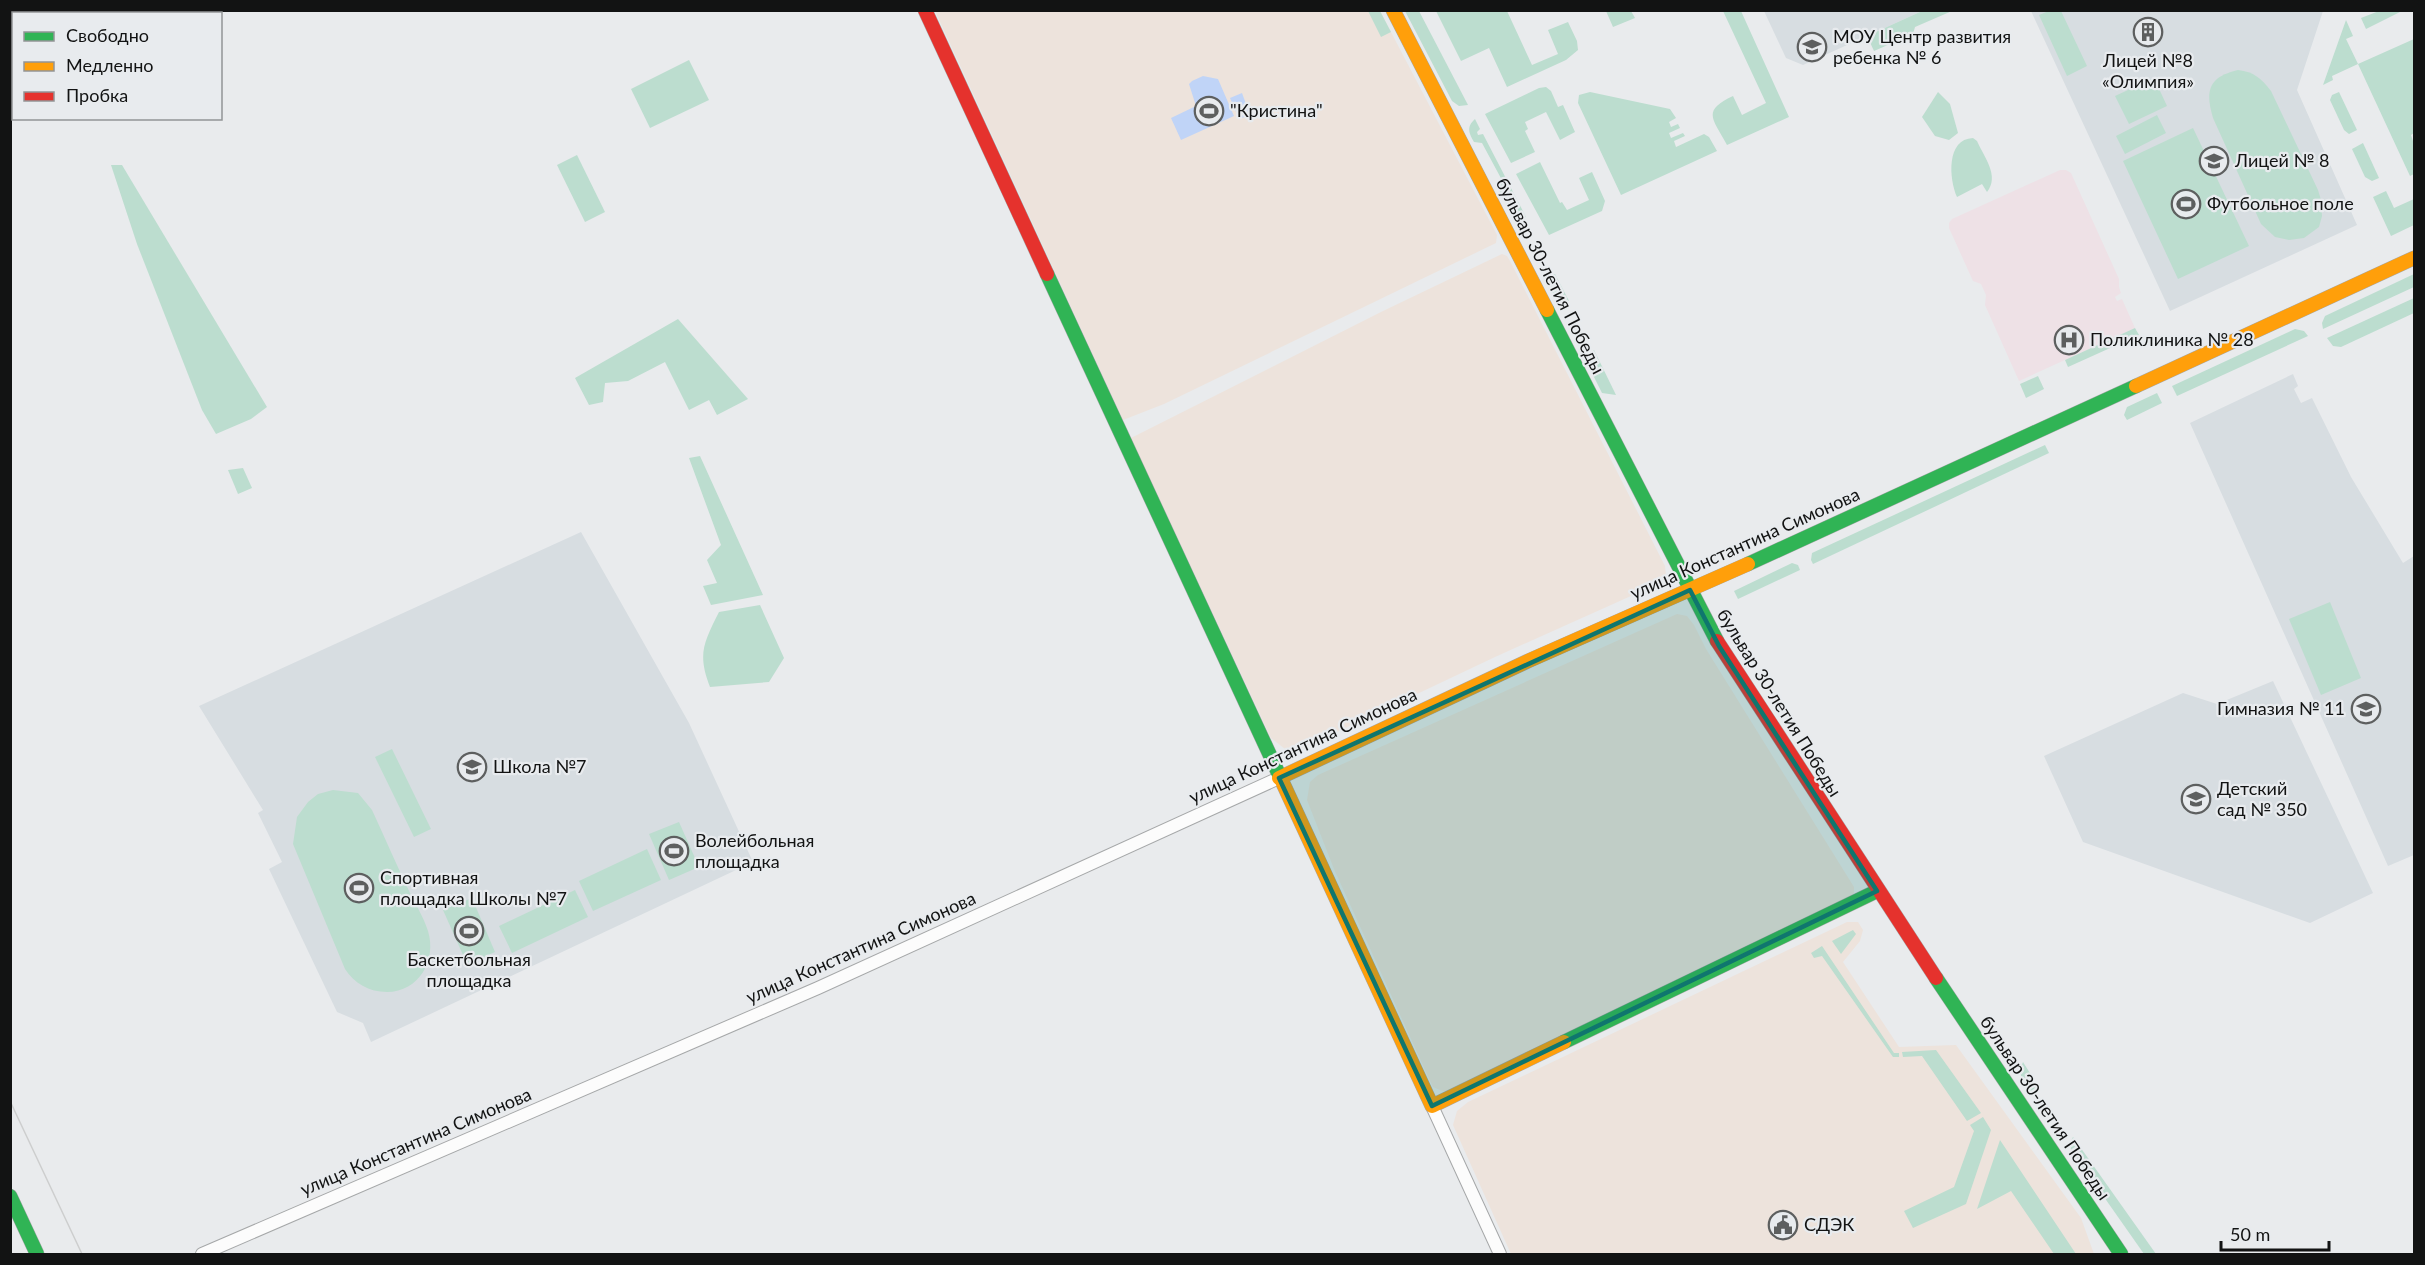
<svg xmlns="http://www.w3.org/2000/svg" width="2425" height="1265" viewBox="0 0 2425 1265" font-family="Lato,sans-serif">
  <rect width="100%" height="100%" fill="#e9ebed"/>
  <!-- commercial -->
  <g fill="#ede3dc">
    <polygon points="935,11 1380,11 1497,235 1496,243 1164,404 1123,420"/>
    <polygon points="1502,254 1507,256 1510,261 1665,566 1666,576 1663,580 1651,587 1495,657 1301,749 1285,749 1271,738 1131,438 1383,311"/>
    <polygon points="1677,614 1687,616 1694,625 1706,649 1854,887 1854,893 1849,899 1447,1092 1440,1090 1433,1087 1430,1081 1334,869 1307,800 1310,782 1318,775"/>
    <polygon points="1847,922 1858,922 1863,930 1860,941 1843,962 1899,1047 1956,1045 2081,1218 2094,1254 1511,1254 1453,1125 1457,1111 1468,1102"/>
  </g>
  <!-- built -->
  <g fill="#d7dde1">
    <polygon points="1764,11 1922,11 1803,65 1786,58"/>
    <polygon points="2031,11 2323,11 2297,90 2357,225 2170,311"/>
    <polygon points="2293,374 2298,386 2294,389 2301,403 2312,398 2351,477 2403,563 2414,556 2414,855 2388,866 2190,423"/>
    <polygon points="581,532 689,723 753,862 371,1042 363,1023 337,1012 269,869 282,862 258,813 263,810 199,706"/>
    <polygon points="2273,681 2373,893 2310,923 2083,842 2044,756 2183,693 2217,704"/>
  </g>
  <!-- medical -->
  <polygon fill="#eee1e6" points="2060,170 2066,170 2071,173 2119,279 2119,287 2121,293 2115,297 2117,301 2122,299 2135,328 2019,381 1985,305 1986,295 1981,284 1973,281 1949,228 1949,223 1952,219"/>
  <!-- green -->
  <g fill="#bcddcf">
    <polygon points="2404,10 2366,29 2361,18 2379,11"/>
    <polygon points="1368,11 1380,11 1391,32 1381,37"/>
    <polygon points="1405,11 1419,11 1468,105 1459,106 1452,101"/>
    <polygon points="1436,11 1507,11 1532,65 1558,54 1548,30 1568,22 1577,41 1578,50 1566,60 1507,87 1489,48 1461,61"/>
    <polygon points="1606,11 1631,11 1635,18 1613,27"/>
    <path d="M1723 11H1741L1789 117 1727 145C1713 119 1701 111 1733 96L1742 115 1766 103Z"/>
    <polygon points="1922,11 1952,11 1915,27 1913,34 1874,51 1867,36"/>
    <polygon points="2049,11 2061,11 2087,66 2067,76 2039,15"/>
    <polygon points="2346,20 2353,36 2346,39 2358,64 2414,39 2414,133 2411,135 2414,144 2414,174 2410,176 2358,64 2332,76 2333,80 2323,85"/>
    <polygon points="689,60 709,100 650,128 631,89"/>
    <path d="M2238 70C2254 72 2261 78 2271 91L2318 190 2321 200 2322 216 2319 227 2304 238 2289 240 2275 237 2261 224 2213 118C2205 91 2208 77 2238 70Z"/>
    <polygon points="2154,78 2167,106 2129,124 2115,96"/>
    <polygon points="1546,87 1551,91 1558,107 1563,105 1575,132 1560,140 1546,112 1525,122 1528,129 1525,131 1535,152 1511,163 1485,114 1539,88"/>
    <polygon points="1590,92 1670,109 1676,118 1669,122 1671,127 1678,124 1680,128 1669,133 1671,138 1683,133 1685,136 1674,141 1676,147 1704,134 1709,137 1717,151 1621,195 1578,103 1579,95"/>
    <polygon points="1938,92 1950,104 1958,133 1949,140 1935,136 1922,117"/>
    <polygon points="2339,92 2357,130 2349,134 2344,130 2330,100 2332,95"/>
    <polygon points="2157,115 2166,133 2125,154 2116,136"/>
    <path d="M1475 119 1480 129 1477 132 1478 135 1483 134 1526 217 1516 222 1498 188 1503 182 1482 143 1474 142C1469 133 1466 127 1475 119Z"/>
    <polygon points="2193,128 2249,246 2178,279 2123,161"/>
    <path d="M1973 138 1977 141C1984 157 2000 176 1987 192L1982 184 1957 197C1949 179 1946 139 1973 138Z"/>
    <polygon points="2363,143 2379,178 2372,181 2365,177 2352,149"/>
    <polygon points="577,155 605,212 585,222 557,165"/>
    <polygon points="1540,162 1560,203 1562,202 1567,210 1589,200 1579,178 1592,172 1605,201 1602,211 1549,235 1516,174"/>
    <polygon points="111,165 122,165 267,407 251,419 216,434 202,410 137,244"/>
    <polygon points="2386,191 2394,208 2414,199 2414,225 2391,236 2373,197"/>
    <polygon points="1555,274 1569,301 1563,304 1557,301 1545,279"/>
    <polygon points="2414,274 2414,287 2323,329 2322,323 2325,316"/>
    <polygon points="2414,298 2414,313 2341,347 2333,346 2327,338"/>
    <polygon points="678,319 748,399 717,415 709,400 689,410 665,362 628,381 605,383 603,402 589,405 575,378"/>
    <polygon points="2135,328 2139,335 2068,367 2065,360"/>
    <polygon points="2295,329 2304,331 2308,336 2177,396 2172,386"/>
    <polygon points="1594,350 1616,395 1602,393 1587,363 1589,355"/>
    <polygon points="2038,376 2044,389 2026,398 2020,384"/>
    <polygon points="2157,393 2162,403 2127,420 2124,415 2127,407"/>
    <polygon points="2045,445 2049,453 1813,564 1811,560 1812,553"/>
    <polygon points="700,456 763,595 711,605 703,586 717,583 707,560 721,545 689,458"/>
    <polygon points="243,468 252,488 238,494 228,470"/>
    <polygon points="1792,563 1798,565 1800,570 1738,599 1734,591"/>
    <polygon points="2330,602 2361,678 2321,695 2289,619"/>
    <path d="M760 605 784 658 769 682 710 687C697 654 704 642 719 612Z"/>
    <polygon points="392,749 431,829 414,837 375,757"/>
    <path d="M333 790 358 793 372 810C385 838 397 866 410 893 416 905 424 918 428 931 437 960 419 992 387 992 369 992 354 983 345 969L293 844 297 817 308 802 318 794Z"/>
    <polygon points="679,822 699,867 669,880 649,834"/>
    <polygon points="647,849 661,880 593,911 579,881"/>
    <polygon points="575,890 588,917 512,953 499,926"/>
    <polygon points="472,898 495,952 467,964 443,910"/>
    <polygon points="1853,930 1856,934 1841,954 1832,941"/>
    <polygon points="1822,946 1894,1053 1899,1053 1899,1057 1893,1057 1822,956 1814,958 1811,953"/>
    <polygon points="1936,1050 1981,1113 1967,1121 1922,1056 1903,1057 1902,1052"/>
    <path d="M2023 1062 2038 1086 2031 1094C2023 1083 2017 1075 2023 1062Z"/>
    <polygon points="1983,1117 1991,1130 1966,1204 1913,1228 1904,1211 1954,1187 1974,1131 1970,1125"/>
    <polygon points="2073,1137 2156,1254 2144,1254 2071,1150 2070,1143"/>
    <polygon points="2000,1140 2076,1254 2054,1254 2011,1191 1977,1209"/>
  </g>
  <!-- water -->
  <g fill="#c0d4f7">
    <polygon points="1203,76 1218,79 1234,116 1181,140 1171,118 1196,106 1189,84 1192,81"/>
    <polygon points="1242,93 1250,115 1239,119 1230,98"/>
  </g>
  <g fill="none" stroke-linecap="round" stroke-linejoin="round">
    <!-- street casing -->
    <g stroke="#a6a8a9" stroke-width="14">
      <g id="street">
        <polyline points="1432,1106 1500,1254"/>
        <polyline points="202,1254 818,988 1279,778"/>
      </g>
    </g>
    <!-- fast casing -->
    <g stroke="#a6a8a9" stroke-width="15">
      <g id="fast">
        <polyline points="1047,274 1281,779"/>
        <polyline points="1547,310 1717,641"/>
        <polyline points="1748,564 2136,386"/>
        <polyline points="1936,978 2121,1254"/>
        <polyline points="1564,1042 1877,891"/>
        <polyline points="10,1196 37,1254"/>
      </g>
    </g>
    <!-- slow casing -->
    <g stroke="#a6a8a9" stroke-width="15">
      <g id="slow">
        <polyline points="1393,10 1547,310"/>
        <polyline points="2136,386 2414,258"/>
        <polyline points="1279,778 1528,661 1748,564"/>
        <polyline points="1281,779 1432,1106 1564,1042"/>
      </g>
    </g>
    <!-- jam casing -->
    <g stroke="#a6a8a9" stroke-width="15">
      <g id="jam">
        <polyline points="925,10 1047,274"/>
        <polyline points="1717,641 1936,978"/>
      </g>
    </g>
    <!-- street -->
    <use href="#street" stroke="#fcfcfc" stroke-width="12"/>
    <!-- fast -->
    <use href="#fast" stroke="#30b455" stroke-width="14"/>
    <!-- slow -->
    <use href="#slow" stroke="#ff9f0a" stroke-width="14"/>
    <!-- jam -->
    <use href="#jam" stroke="#e5322d" stroke-width="14"/>
    <!-- tram -->
    <polyline stroke="#cdcece" stroke-width="1.5" points="10,1101 82,1254"/>
  </g>
  <!-- marked area -->
  <path fill="#0f766e" fill-opacity="0.2" stroke="#0f766e" stroke-width="4.5" stroke-linejoin="round" d="M1690 590 1719 646 1877 891 1432 1106 1279 778Z"/>
  <!-- icons -->
  <defs>
    <g id="building-ring" transform="scale(1.5)"><circle r="9.5" fill="#e8ebee" stroke="#5d5f5f" stroke-width="1.5"/><path d="M-4-6H4V6H1V3H-1V6H-4ZM-2.5-4.3h1.7v1.8h-1.7ZM.8-4.3h1.7v1.8H.8ZM-2.5-1h1.7V.8h-1.7ZM.8-1h1.7V.8H.8Z" fill="#5d5f5f"/></g>
    <g id="school-ring" transform="scale(1.5)"><circle r="9.5" fill="#e8ebee" stroke="#5d5f5f" stroke-width="1.5"/><path d="M0-5L7-2L0 1L-7-2ZM-4 1L0 2.5L4 1V4Q0 6-4 4Z" fill="#5d5f5f"/></g>
    <g id="stadium-ring" transform="scale(1.5)"><circle r="9.5" fill="#e8ebee" stroke="#5d5f5f" stroke-width="1.5"/><path d="M0-5a6.5 5 0 1 0 0 10a6.5 5 0 1 0 0-10ZM-3.5-1.8h7v3.6h-7Z" fill="#5d5f5f"/></g>
    <g id="hospital-ring" transform="scale(1.5)"><circle r="9.5" fill="#e8ebee" stroke="#5d5f5f" stroke-width="1.5"/><path d="M-5-5h3v3.5h4V-5h3V5h-3V1.5h-4V5h-3Z" fill="#5d5f5f"/></g>
    <g id="civic-ring" transform="scale(1.5)"><circle r="9.5" fill="#e8ebee" stroke="#5d5f5f" stroke-width="1.5"/><path d="M-.6-6.5H3V-4.5H.6V-3L4-1V1h2V6H-6V1h2V-1L-.6-3ZM-1.2 2.5V6h2.4V2.5Z" fill="#5d5f5f"/></g>
  </defs>
  <g fill-rule="evenodd">
    <use href="#building-ring" x="2148" y="32"/>
    <use href="#school-ring" x="1812" y="47"/>
    <use href="#stadium-ring" x="1209" y="111"/>
    <use href="#school-ring" x="2214" y="161"/>
    <use href="#stadium-ring" x="2186" y="204"/>
    <use href="#hospital-ring" x="2069" y="340"/>
    <use href="#school-ring" x="2366" y="709"/>
    <use href="#school-ring" x="472" y="767"/>
    <use href="#school-ring" x="2196" y="799"/>
    <use href="#stadium-ring" x="674" y="851"/>
    <use href="#stadium-ring" x="359" y="888"/>
    <use href="#stadium-ring" x="469" y="931"/>
    <use href="#civic-ring" x="1783" y="1225"/>
  </g>
  <g text-anchor="middle" stroke-width="4.5" stroke-linejoin="round" paint-order="stroke">
    <!-- poi labels -->
    <g font-size="18" fill="#121313" stroke="#e8ebee" text-anchor="start">
      <text x="1833" y="43">МОУ Центр развития<tspan x="1833" dy="21">ребенка № 6</tspan></text>
      <text x="2148" y="67" text-anchor="middle">Лицей №8<tspan x="2148" dy="21">«Олимпия»</tspan></text>
      <text x="1230" y="117">"Кристина"</text>
      <text x="2235" y="167">Лицей № 8</text>
      <text x="2207" y="210">Футбольное поле</text>
      <text x="2090" y="346">Поликлиника № 28</text>
      <text x="2345" y="715" text-anchor="end">Гимназия № 11</text>
      <text x="493" y="773">Школа №7</text>
      <text x="2217" y="795">Детский<tspan x="2217" dy="21">сад № 350</tspan></text>
      <text x="695" y="847">Волейбольная<tspan x="695" dy="21">площадка</tspan></text>
      <text x="380" y="884">Спортивная<tspan x="380" dy="21">площадка Школы №7</tspan></text>
      <text x="469" y="966" text-anchor="middle">Баскетбольная<tspan x="469" dy="21">площадка</tspan></text>
      <text x="1804" y="1231">СДЭК</text>
    </g>
    <!-- street labels -->
    <g font-size="18" fill="#121313" stroke="#e8ebee">
      <text transform="translate(1550 276) rotate(63)" y="6">бульвар 30-летия Победы</text>
      <text transform="translate(1745 544) rotate(-24)" y="6">улица Константина Симонова</text>
      <text transform="translate(1779 703) rotate(58)" y="6">бульвар 30-летия Победы</text>
      <text transform="translate(1303 746) rotate(-25)" y="6">улица Константина Симонова</text>
      <text transform="translate(861 948) rotate(-24)" y="6">улица Константина Симонова</text>
      <text transform="translate(2045 1108) rotate(56)" y="6">бульвар 30-летия Победы</text>
      <text transform="translate(416 1142) rotate(-23)" y="6">улица Константина Симонова</text>
    </g>
  </g>
  <!-- border -->
  <rect width="2425" height="1265" fill="none" stroke="#121313" stroke-width="24"/>
  <!-- legend -->
  <rect x="12" y="12" width="210" height="108" fill="#e8ebee" stroke="#929596" stroke-width="1.5"/>
  <rect x="24" y="32" width="30" height="9" fill="#30b455" stroke="#929596" stroke-width="1.5"/>
  <text x="66" y="42" font-size="18" fill="#121313">Свободно</text>
  <rect x="24" y="62" width="30" height="9" fill="#ff9f0a" stroke="#929596" stroke-width="1.5"/>
  <text x="66" y="72" font-size="18" fill="#121313">Медленно</text>
  <rect x="24" y="92" width="30" height="9" fill="#e5322d" stroke="#929596" stroke-width="1.5"/>
  <text x="66" y="102" font-size="18" fill="#121313">Пробка</text>
  <!-- scale -->
  <path d="M2221 1241v9h108v-9" fill="none" stroke="#121313" stroke-width="3"/>
  <text x="2230" y="1241" font-size="18" fill="#121313" stroke="#e8ebee" stroke-width="4.5" paint-order="stroke">50 m</text>
</svg>
